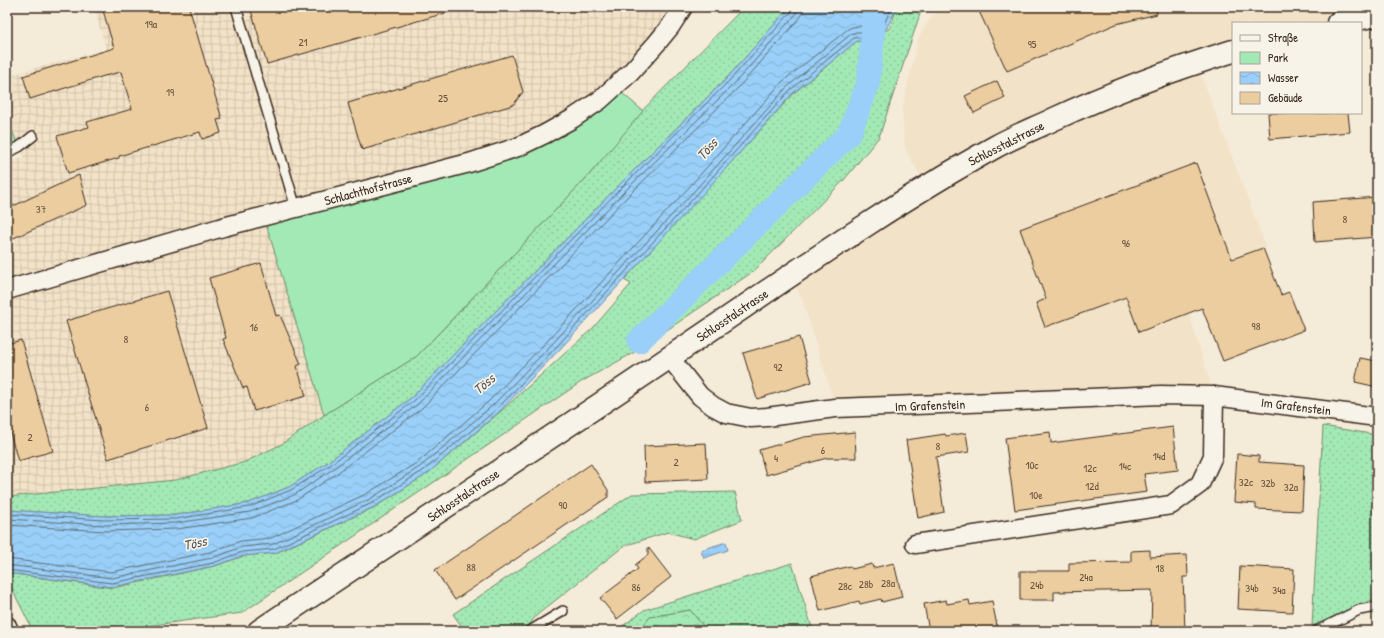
<svg xmlns="http://www.w3.org/2000/svg" width="1384" height="638" viewBox="0 0 1384 638" font-family="'Patrick Hand',sans-serif">
  <defs>
    <pattern id="industrial-grid" width="8" height="8" patternUnits="userSpaceOnUse"><rect width="8" height="8" fill="#f2e2c8"/><path d="M0 4h8M4 0v8" fill="none" stroke="#d0c2ab"/></pattern>
    <pattern id="grass-dots" width="8" height="8" patternUnits="userSpaceOnUse"><rect width="8" height="8" fill="#a3e9b5"/><path d="M2 2h.1M6 6h.1" fill="none" stroke="#8dc89b" stroke-width="1.8" stroke-linecap="round"/></pattern>
    <pattern id="forest-crowns" width="20" height="18" patternUnits="userSpaceOnUse"><rect width="20" height="18" fill="#a3e9b5"/><path d="M2 6a3 3 0 1 1 6 0M12 15a3 3 0 1 1 6 0" fill="none" stroke="#8dc89b"/></pattern>
    <pattern id="water-waves" width="16" height="10" patternUnits="userSpaceOnUse"><rect width="16" height="10" fill="#99cff8"/><path d="M0 5q4-4 8 0t8 0" fill="none" stroke="#85b2d4"/></pattern>
  </defs>
  <rect width="100%" height="100%" fill="#f5ebd9"/>
  <filter id="ink" filterUnits="userSpaceOnUse"><feTurbulence type="fractalNoise" baseFrequency=".025" numOctaves="2"/><feDisplacementMap in="SourceGraphic" scale="8" xChannelSelector="R" yChannelSelector="G"/><feConvolveMatrix kernelMatrix="1 2 1 2 8 2 1 2 1" color-interpolation-filters="sRGB"/></filter>
  <g filter="url(#ink)">
    <!-- built -->
    <polygon fill="#f2e2c8" points="947,7 1377,7 1339,23 1233,23 1233,52 1196,62 1266,247 1177,282 1190,316 1214,396 833,399 803,302 791,275 926,186 905,148 902,111 918,39 930,18"/>
    <!-- industrial -->
    <polygon fill="url(#industrial-grid)" points="94,7 683,7 656,44 545,134 264,217 324,415 282,444 245,462 175,480 7,497 7,164 24,157 7,118 7,76 106,49"/>
    <!-- grass -->
    <g fill="url(#grass-dots)" stroke="#6f8a6a">
      <polygon points="744,7 790,7 726,79 619,185 412,397 328,462 289,487 249,503 176,515 104,516 7,510 7,497 175,480 245,462 282,444 324,415 417,356 588,176 628,125"/>
      <polygon points="897,7 928,7 921,11 879,137 844,180 754,271 633,353 581,382 242,613 110,631 33,631 7,579 7,573 113,588 215,566 244,556 276,553 375,507 427,474 500,412 593,328 631,284 624,280 794,93 858,40 862,43 890,28"/>
      <polygon points="1323,426 1377,435 1377,544 1374,599 1312,626"/>
      <polygon points="735,492 742,520 694,539 668,532 624,546 537,615 528,626 518,631 465,631 453,614 632,494"/>
      <polygon points="792,563 813,631 707,631 690,610 650,617 639,631 616,631 644,610"/>
    </g>
    <!-- forest -->
    <polygon fill="url(#forest-crowns)" stroke="#6f8a6a" points="690,610 707,631 639,631 650,617"/>
    <!-- green -->
    <g fill="#a3e9b5" stroke="#6f8a6a">
      <polygon points="615,87 643,111 588,176 417,356 324,415 264,217 518,147"/>
      <polygon points="7,119 19,147 7,153"/>
    </g>
    <!-- water -->
    <g fill="url(#water-waves)" stroke="#738da1">
      <polygon points="790,7 897,7 887,28 864,41 857,41 793,93 702,195 561,348 499,412 427,474 374,507 275,553 243,556 214,566 112,587 7,573 7,510 104,516 176,515 249,503 289,487 328,462 412,397 619,185 726,79"/>
      <polygon points="726,542 728,550 704,558 701,550"/>
    </g>
    <g fill="none" stroke-linecap="round" stroke-linejoin="round">
      <!-- shore -->
      <g stroke="#616c75" stroke-width="1">
        <polyline points="7,514 104,520 176,519 249,507 291,490 330,465 415,400 621,188 729,81 792,11 793,7"/>
        <polyline points="7,519 104,525 176,523 250,512 294,495 333,469 418,404 625,191 733,85 796,14 798,7"/>
        <polyline points="7,525 104,531 177,529 252,518 297,500 336,474 422,408 629,195 737,89 800,18 803,12 804,7"/>
        <path d="M7 559 111 572 210 552 241 541 271 538 366 494 418 462 489 401 550 338 691 185 782 82 848 29C853 26 856 27 861 26 871 23 876 15 880 7"/>
        <polyline points="7,565 112,578 212,558 242,547 273,544 370,499 421,466 493,405 554,342 696,189 787,87 851,34 856,32 863,32 879,22 887,7"/>
        <polyline points="7,570 112,583 213,563 242,552 274,549 372,503 424,470 497,409 558,345 699,192 790,90 854,38 864,37 883,26 892,7"/>
      </g>
      <!-- canal -->
      <polyline stroke="#99cff8" stroke-width="24" points="639,341 849,134 868,84 873,34 873,7"/>
    </g>
    <!-- building -->
    <g fill="#eccd9f" stroke="#3b2a1e">
      <polygon points="102,7 189,7 222,119 217,120 221,133 202,139 200,132 119,156 119,158 68,173 57,136 89,127 87,122 132,109 121,72 104,76 30,99 23,76 114,48"/>
      <polygon points="250,7 448,7 449,12 267,64"/>
      <polygon points="977,7 1156,7 1157,14 1116,24 1007,71"/>
      <polygon points="512,55 523,92 513,105 362,150 348,103"/>
      <polygon points="997,81 1005,98 974,113 965,96"/>
      <polygon points="1268,113 1348,113 1350,132 1270,139"/>
      <polygon points="1196,163 1232,259 1263,248 1281,295 1289,292 1304,330 1223,361 1202,308 1139,332 1126,297 1045,327 1036,303 1046,299 1020,229"/>
      <polygon points="79,175 87,205 7,241 7,209"/>
      <polygon points="1377,197 1377,237 1315,242 1313,202"/>
      <polygon points="261,263 276,316 280,315 301,364 297,366 306,396 254,411 247,387 243,388 223,339 226,338 209,278"/>
      <polygon points="167,291 208,428 108,459 66,321"/>
      <polygon points="799,337 812,382 757,399 743,353"/>
      <polygon points="21,340 53,451 18,461 7,422 7,344"/>
      <polygon points="1360,358 1377,361 1377,387 1355,382"/>
      <polygon points="1173,427 1178,470 1144,474 1147,492 1015,510 1005,438 1050,432 1051,443"/>
      <polygon points="855,432 856,458 827,458 766,475 759,450 804,437"/>
      <polygon points="966,433 969,452 936,457 944,512 918,518 906,440 945,434 946,436"/>
      <polygon points="706,443 708,479 645,482 644,446"/>
      <polygon points="1237,454 1259,456 1259,462 1304,465 1302,511 1256,509 1256,504 1234,502"/>
      <polygon points="591,464 608,490 608,497 455,600 435,570"/>
      <polygon points="648,547 671,577 617,619 600,598 638,569 635,565 648,555"/>
      <polygon points="1150,550 1150,557 1187,555 1188,577 1183,577 1185,631 1151,631 1152,590 1054,592 1054,600 1020,600 1020,571 1069,571 1069,563 1131,562 1131,551"/>
      <polygon points="894,563 902,597 882,602 881,599 860,604 859,601 820,611 811,576 850,566 852,569 872,564 873,568"/>
      <polygon points="1240,566 1294,569 1292,612 1238,609"/>
      <polygon points="946,600 947,604 969,600 970,605 992,601 998,631 929,631 924,604"/>
    </g>
    <g fill="none" stroke-linecap="round" stroke-linejoin="round">
      <!-- lane casing -->
      <g stroke="#3b2a1e" stroke-width="12">
        <g id="lane">
          <polyline points="236,7 296,208"/>
          <polyline points="7,153 19,147 33,136"/>
          <polyline points="530,631 563,611"/>
          <polyline points="1317,631 1359,610 1377,607"/>
        </g>
      </g>
      <!-- street casing -->
      <g stroke="#3b2a1e" stroke-width="21">
        <g id="street">
          <polyline points="7,290 223,227 469,163 518,147 545,134 572,119 600,100 631,72 656,44 670,27 683,7"/>
          <polyline points="670,358 700,396 713,406 726,413 751,418 767,417 835,408 995,402 1161,395 1214,396 1377,417"/>
          <polyline points="915,544 1171,505 1200,484 1213,456 1214,396"/>
          <polyline points="7,626 9,631"/>
        </g>
      </g>
      <!-- secondary casing -->
      <g stroke="#3b2a1e" stroke-width="25">
        <g id="secondary">
          <polyline points="1338,23 1377,15"/>
          <path d="M259 631C397 538 536 448 673 355 779 284 883 209 995 147 1013 137 1033 129 1052 120 1110 93 1171 70 1233 51"/>
        </g>
      </g>
      <!-- lane -->
      <use href="#lane" stroke="#f7f3e8" stroke-width="9"/>
      <!-- street -->
      <use href="#street" stroke="#f7f3e8" stroke-width="18"/>
      <!-- secondary -->
      <use href="#secondary" stroke="#f7f3e8" stroke-width="22"/>
    </g>
  </g>
  <g text-anchor="middle" stroke-width="3.5" stroke-linejoin="round" paint-order="stroke">
    <!-- number labels -->
    <g font-size="11" fill="#67533e">
      <text x="151" y="28">19a</text>
      <text x="303" y="46">21</text>
      <text x="1032" y="48">95</text>
      <text x="170" y="96">19</text>
      <text x="443" y="102">25</text>
      <text x="41" y="213">37</text>
      <text x="1345" y="223">8</text>
      <text x="1126" y="247">96</text>
      <text x="1256" y="330">98</text>
      <text x="254" y="331">16</text>
      <text x="126" y="343">8</text>
      <text x="778" y="371">92</text>
      <text x="147" y="411">6</text>
      <text x="30" y="441">2</text>
      <text x="938" y="450">8</text>
      <text x="823" y="454">6</text>
      <text x="1159" y="460">14d</text>
      <text x="776" y="462">4</text>
      <text x="676" y="466">2</text>
      <text x="1032" y="469">10c</text>
      <text x="1125" y="470">14c</text>
      <text x="1090" y="472">12c</text>
      <text x="1246" y="486">32c</text>
      <text x="1268" y="487">32b</text>
      <text x="1092" y="490">12d</text>
      <text x="1291" y="491">32a</text>
      <text x="1036" y="499">10e</text>
      <text x="563" y="509">90</text>
      <text x="471" y="571">88</text>
      <text x="1160" y="572">18</text>
      <text x="1086" y="581">24a</text>
      <text x="888" y="587">28a</text>
      <text x="866" y="588">28b</text>
      <text x="1037" y="589">24b</text>
      <text x="845" y="590">28c</text>
      <text x="636" y="591">86</text>
      <text x="1252" y="592">34b</text>
      <text x="1279" y="594">34a</text>
    </g>
    <!-- street labels -->
    <g font-size="13" fill="#3b2a1e" stroke="#f7f3e8">
      <text transform="translate(1006 143) rotate(-27)" y="5">Schlosstalstrasse</text>
      <text transform="translate(368 189) rotate(-15)" y="5">Schlachthofstrasse</text>
      <text transform="translate(732 315) rotate(-34)" y="5">Schlosstalstrasse</text>
      <text transform="translate(930 405) rotate(-2)" y="5">Im Grafenstein</text>
      <text transform="translate(1296 406) rotate(7)" y="5">Im Grafenstein</text>
      <text transform="translate(463 495) rotate(-34)" y="5">Schlosstalstrasse</text>
    </g>
    <!-- water labels -->
    <g font-size="14" font-style="italic" fill="#525354" stroke="#f7f3e8">
      <text transform="translate(707 149) rotate(-49)" y="5">Töss</text>
      <text transform="translate(484 384) rotate(-41)" y="5">Töss</text>
      <text transform="translate(195 543) rotate(-12)" y="5">Töss</text>
    </g>
  </g>
  <!-- margin -->
  <rect width="1384" height="638" fill="none" stroke="#f7f3e8" stroke-width="24"/>
  <rect x="12" y="12" width="1360" height="614" fill="none" stroke="#3b2a1e" stroke-width="1.5" filter="url(#ink)"/>
  <!-- legend -->
  <rect x="1232" y="22" width="130" height="92" fill="#f7f3e8" stroke="#aca397"/>
  <rect x="1240" y="35" width="20" height="6" fill="#f7f3e8" stroke="#aca397"/>
  <text x="1268" y="42" font-size="12" fill="#3b2a1e">Straße</text>
  <rect x="1240" y="52" width="20" height="12" fill="#a3e9b5" stroke="#aca397"/>
  <text x="1268" y="62" font-size="12" fill="#3b2a1e">Park</text>
  <rect x="1240" y="72" width="20" height="12" fill="url(#water-waves)" stroke="#aca397"/>
  <text x="1268" y="82" font-size="12" fill="#3b2a1e">Wasser</text>
  <rect x="1240" y="92" width="20" height="12" fill="#eccd9f" stroke="#aca397"/>
  <text x="1268" y="102" font-size="12" fill="#3b2a1e">Gebäude</text>
</svg>
